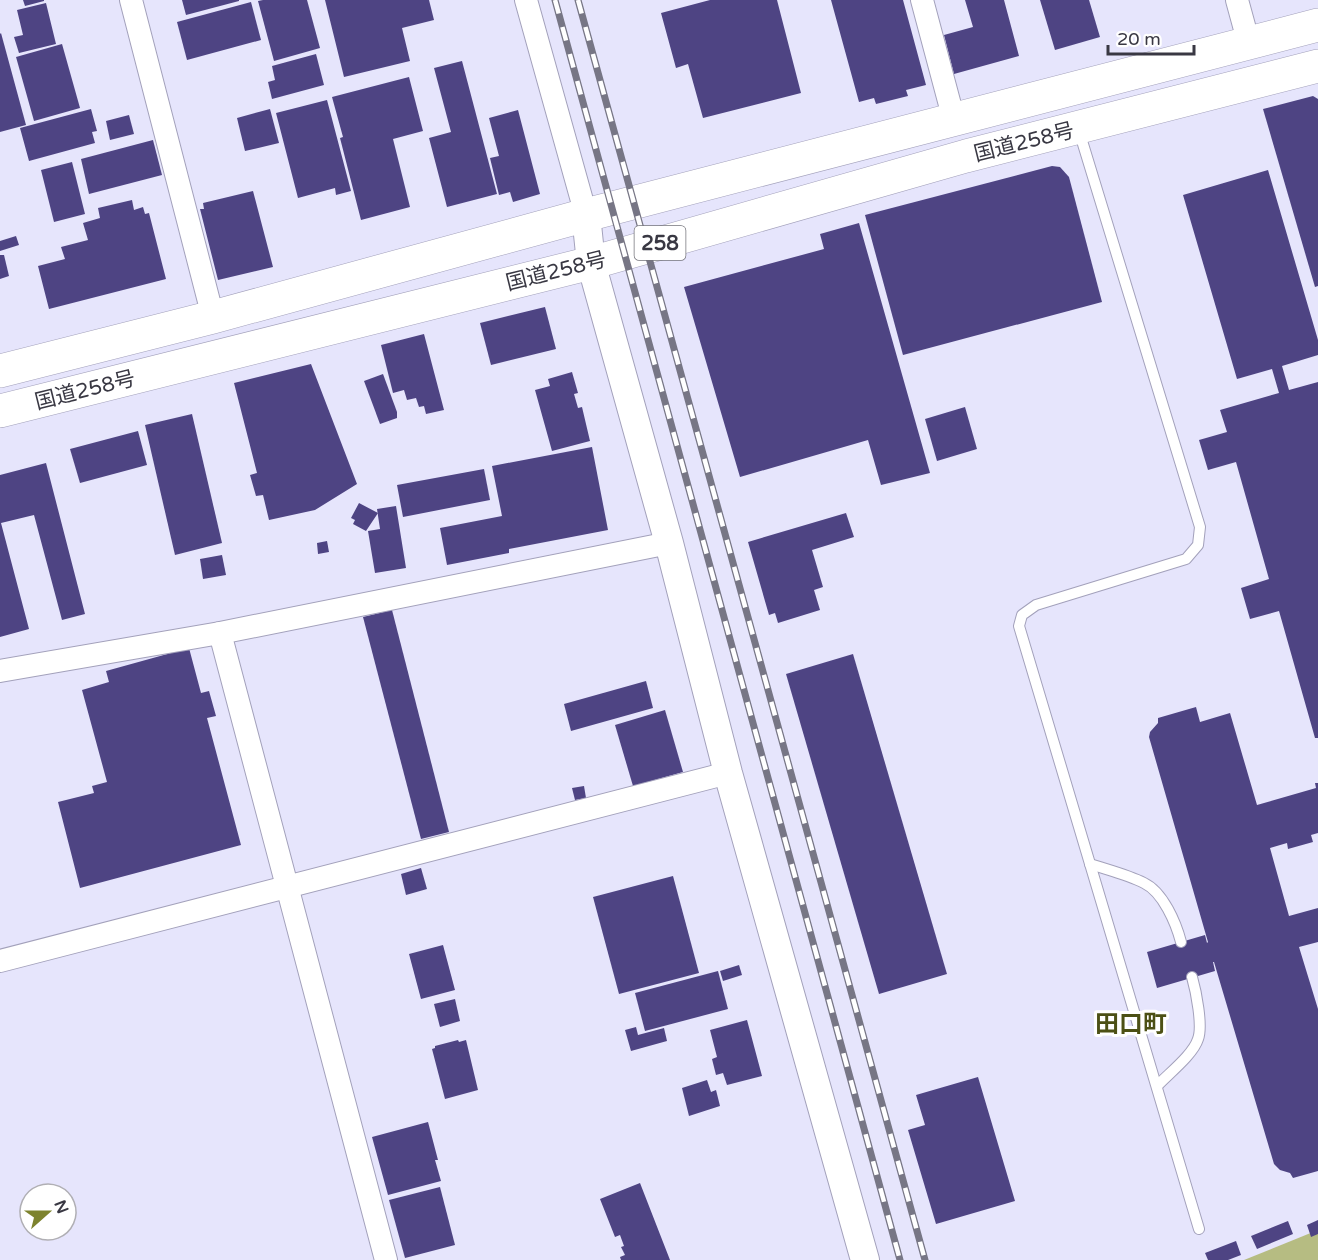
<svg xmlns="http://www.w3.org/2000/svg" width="1318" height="1260" viewBox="0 0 1318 1260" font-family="'Varela Round','Noto Sans JP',sans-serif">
  <rect width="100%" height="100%" fill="#e6e5fc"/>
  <!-- green -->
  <polygon fill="#b6bc82" points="1318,1230 1318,1260 1244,1260"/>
  <!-- building -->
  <g fill="#4e4483">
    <polygon points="23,0 44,0 44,1 25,6"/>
    <polygon points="182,0 239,0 239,1 186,15"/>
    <polygon points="263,0 307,0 320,48 274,61 258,1"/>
    <polygon points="325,0 429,0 434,20 402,28 410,61 344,77"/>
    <polygon points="710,0 777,0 801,93 703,118 688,64 676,68 661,13"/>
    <polygon points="831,0 903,0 926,85 906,90 908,96 876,104 874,98 859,102"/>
    <polygon points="965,0 1004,0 1019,56 954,74 944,35 973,27"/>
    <polygon points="1040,0 1089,0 1100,37 1055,50"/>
    <polygon points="251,2 261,40 187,60 177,22"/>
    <polygon points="46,3 56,44 19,53 14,37 23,35 17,10"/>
    <polygon points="1,33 26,125 0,132 0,34"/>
    <polygon points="62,44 80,108 34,121 16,57"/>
    <polygon points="316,54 324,85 272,99 268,82 275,80 272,66"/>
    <polygon points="462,61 497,194 447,207 429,138 451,132 434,68"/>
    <polygon points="409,77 423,131 393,139 410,207 361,220 340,138 343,137 332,97"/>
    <polygon points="1313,96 1318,99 1318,286 1315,287 1263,109"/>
    <polygon points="327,100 351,191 336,195 335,188 298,198 276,113"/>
    <polygon points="91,109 97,131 92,132 95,143 29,161 20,128"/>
    <polygon points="270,109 279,143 245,151 237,118"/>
    <polygon points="518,110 540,194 513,202 510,192 499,195 490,158 499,156 489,118"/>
    <polygon points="129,115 134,134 110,140 106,121"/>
    <polygon points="153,140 162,175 89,194 81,159"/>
    <polygon points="72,162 85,214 54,222 41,170"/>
    <polygon points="1052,166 1060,167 1069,177 1102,302 903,355 865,215"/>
    <polygon points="1268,170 1318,340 1318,355 1282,366 1289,390 1318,382 1318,738 1315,738 1279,611 1250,619 1241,588 1269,579 1236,462 1208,470 1199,440 1227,432 1220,410 1279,393 1272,369 1237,379 1183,195"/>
    <polygon points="253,191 273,267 218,280 200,209 204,209 203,203"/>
    <polygon points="132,200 134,210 143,207 145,214 149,213 166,279 49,309 38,266 65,259 61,247 88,240 83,223 100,218 98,208"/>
    <polygon points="859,223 930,473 881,485 868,440 740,477 684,287 824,249 820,234"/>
    <polygon points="16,236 19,245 0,251 0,241"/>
    <polygon points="0,255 4,255 9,276 0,279"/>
    <polygon points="545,307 556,349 491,365 480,323"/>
    <polygon points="424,334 444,410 426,414 424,406 419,407 416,398 407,400 404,390 393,393 381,345"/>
    <polygon points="311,364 357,484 315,510 269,520 263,495 256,496 250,475 257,473 234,383"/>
    <polygon points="572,372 578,393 574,394 578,408 582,407 590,441 552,451 535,390 550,386 548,379"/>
    <polygon points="383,374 397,412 397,418 380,424 364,381"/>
    <polygon points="965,407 977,449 937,461 925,419"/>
    <polygon points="192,414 222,543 175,555 145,425"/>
    <polygon points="138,431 147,465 80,483 70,449"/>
    <polygon points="592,447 608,530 509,549 509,553 447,565 440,528 502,516 492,466"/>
    <polygon points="46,463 85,614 62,620 34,515 1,523 29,629 0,637 0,475"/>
    <polygon points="484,469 490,500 403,517 397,485"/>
    <polygon points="359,503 378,513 366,531 353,524 355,520 351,518"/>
    <polygon points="396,506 406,568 375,573 368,531 380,529 377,509"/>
    <polygon points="846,513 854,537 812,550 823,587 814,590 820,610 778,623 775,613 769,615 748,542"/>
    <polygon points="327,541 329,552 318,554 317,543"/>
    <polygon points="222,555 226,575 203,579 200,559"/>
    <polygon points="392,610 449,832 421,839 363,617"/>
    <polygon points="189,648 201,693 209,691 216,716 207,718 241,845 80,888 58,802 94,793 92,786 107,782 82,690 109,682 106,671"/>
    <polygon points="853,654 947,974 879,994 786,674"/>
    <polygon points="646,681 653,708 571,731 564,704"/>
    <polygon points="1196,707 1200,722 1230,713 1257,805 1316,788 1315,783 1318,783 1318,833 1311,835 1313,842 1288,849 1287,843 1270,848 1289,916 1318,908 1318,942 1299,947 1318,1009 1318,1171 1293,1178 1290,1173 1280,1170 1274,1164 1214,962 1213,962 1215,971 1157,988 1147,952 1205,935 1207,943 1208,942 1149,737 1150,732 1158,723 1158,718"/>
    <polygon points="665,710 683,772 633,786 615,725"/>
    <polygon points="584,786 586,798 575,800 572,788"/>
    <polygon points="421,868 427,889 406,895 401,874"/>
    <polygon points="673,876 699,973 619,994 593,897"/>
    <polygon points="443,945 455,990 421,999 409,954"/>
    <polygon points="739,965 742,975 723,981 720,971"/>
    <polygon points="718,971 728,1009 645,1031 635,993"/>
    <polygon points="455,999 460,1021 440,1027 434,1004"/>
    <polygon points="747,1020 762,1076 727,1085 723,1073 716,1075 712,1059 717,1057 710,1030"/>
    <polygon points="636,1027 638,1035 664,1028 667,1041 631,1051 625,1030"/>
    <polygon points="458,1040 459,1042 466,1040 478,1090 445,1099 432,1049 435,1048 435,1046"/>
    <polygon points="978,1077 1015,1201 936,1224 908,1130 925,1125 916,1095"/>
    <polygon points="707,1080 711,1092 716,1090 720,1106 689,1116 682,1088"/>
    <polygon points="428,1122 438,1160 435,1160 441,1181 388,1195 372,1137"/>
    <polygon points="640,1183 670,1260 621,1260 620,1257 625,1255 621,1247 624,1246 620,1235 615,1237 600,1199"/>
    <polygon points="440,1187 455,1245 405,1258 389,1200"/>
    <polygon points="1318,1220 1318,1234 1311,1237 1307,1225"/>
    <polygon points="1288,1221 1293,1234 1257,1249 1251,1236"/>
    <polygon points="1236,1241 1241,1255 1228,1260 1208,1260 1205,1253"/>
  </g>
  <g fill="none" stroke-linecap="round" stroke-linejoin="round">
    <!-- service casing -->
    <g stroke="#a3a1bb" stroke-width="12">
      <g id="service">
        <polyline points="1079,131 1200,527 1198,545 1186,559 1036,605 1022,615 1019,626 1199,1229"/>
        <path d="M1090 864C1108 870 1128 875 1144 883 1163 892 1176 923 1181 942"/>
        <path d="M1157 1086C1168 1074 1193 1055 1198 1039 1203 1026 1196 991 1192 977"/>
      </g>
    </g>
    <!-- minor casing -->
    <g stroke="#a3a1bb" stroke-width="24">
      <g id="minor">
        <polyline points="131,0 213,317"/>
        <polyline points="526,0 586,215"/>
        <polyline points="922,0 954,120"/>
        <polyline points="1237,0 1249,44"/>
        <polyline points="220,633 386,1260"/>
        <polyline points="0,671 220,633 669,543"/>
        <polyline points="0,961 728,773"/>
      </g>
    </g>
    <!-- tertiary casing -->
    <g stroke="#a3a1bb" stroke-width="30">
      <polyline id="tertiary" points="586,215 591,263 669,543 728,773 865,1260"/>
    </g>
    <!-- trunk casing -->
    <g stroke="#a3a1bb" stroke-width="34">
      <g id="trunk">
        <polyline points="0,371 213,317 586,215 1318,25"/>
        <polyline points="0,411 591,263 966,156 1318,66"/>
      </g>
    </g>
    <!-- service -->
    <use href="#service" stroke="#fff" stroke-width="10"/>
    <!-- minor -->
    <use href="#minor" stroke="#fff" stroke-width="22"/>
    <!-- tertiary -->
    <use href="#tertiary" stroke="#fff" stroke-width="28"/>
    <!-- trunk -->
    <use href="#trunk" stroke="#fff" stroke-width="33"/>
    <!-- rail casing -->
    <g stroke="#777685" stroke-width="7">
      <g id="rail">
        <polyline points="555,0 900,1260"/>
        <polyline points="578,0 925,1260"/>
      </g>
    </g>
    <!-- rail -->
    <use href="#rail" stroke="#fff" stroke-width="4.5" stroke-dasharray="14" stroke-linecap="butt"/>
  </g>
  <g text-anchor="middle" stroke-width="6" stroke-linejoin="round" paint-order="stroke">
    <!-- shield labels -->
    <rect fill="#fff" stroke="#74747b" stroke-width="1.5" x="634.5" y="226" width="51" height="34" rx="4.5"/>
    <g font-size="20" font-weight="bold" fill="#393843">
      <text x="660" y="250">258</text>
    </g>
    <!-- street labels -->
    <g font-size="21" fill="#393843" stroke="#fff">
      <text transform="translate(1024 142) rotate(-14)" y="7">国道258号</text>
      <text transform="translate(556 271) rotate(-14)" y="7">国道258号</text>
      <text transform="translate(85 390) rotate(-14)" y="7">国道258号</text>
    </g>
    <!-- quarter labels -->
    <g font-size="24" font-weight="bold" fill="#4c5015" stroke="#fff">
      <text x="1131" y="1032">田口町</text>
    </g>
  </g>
  <!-- north arrow -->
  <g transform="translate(48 1212) rotate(69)"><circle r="28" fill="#ffffff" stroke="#b0afb4" stroke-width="1.5"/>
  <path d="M0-4.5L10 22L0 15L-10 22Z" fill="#7d832e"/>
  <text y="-9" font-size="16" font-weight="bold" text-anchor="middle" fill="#393843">N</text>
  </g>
  <!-- scale -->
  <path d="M1108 45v9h86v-9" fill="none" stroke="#393843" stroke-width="3"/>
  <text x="1117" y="45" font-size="18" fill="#393843" stroke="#ffffff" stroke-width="4.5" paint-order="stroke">20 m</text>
</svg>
